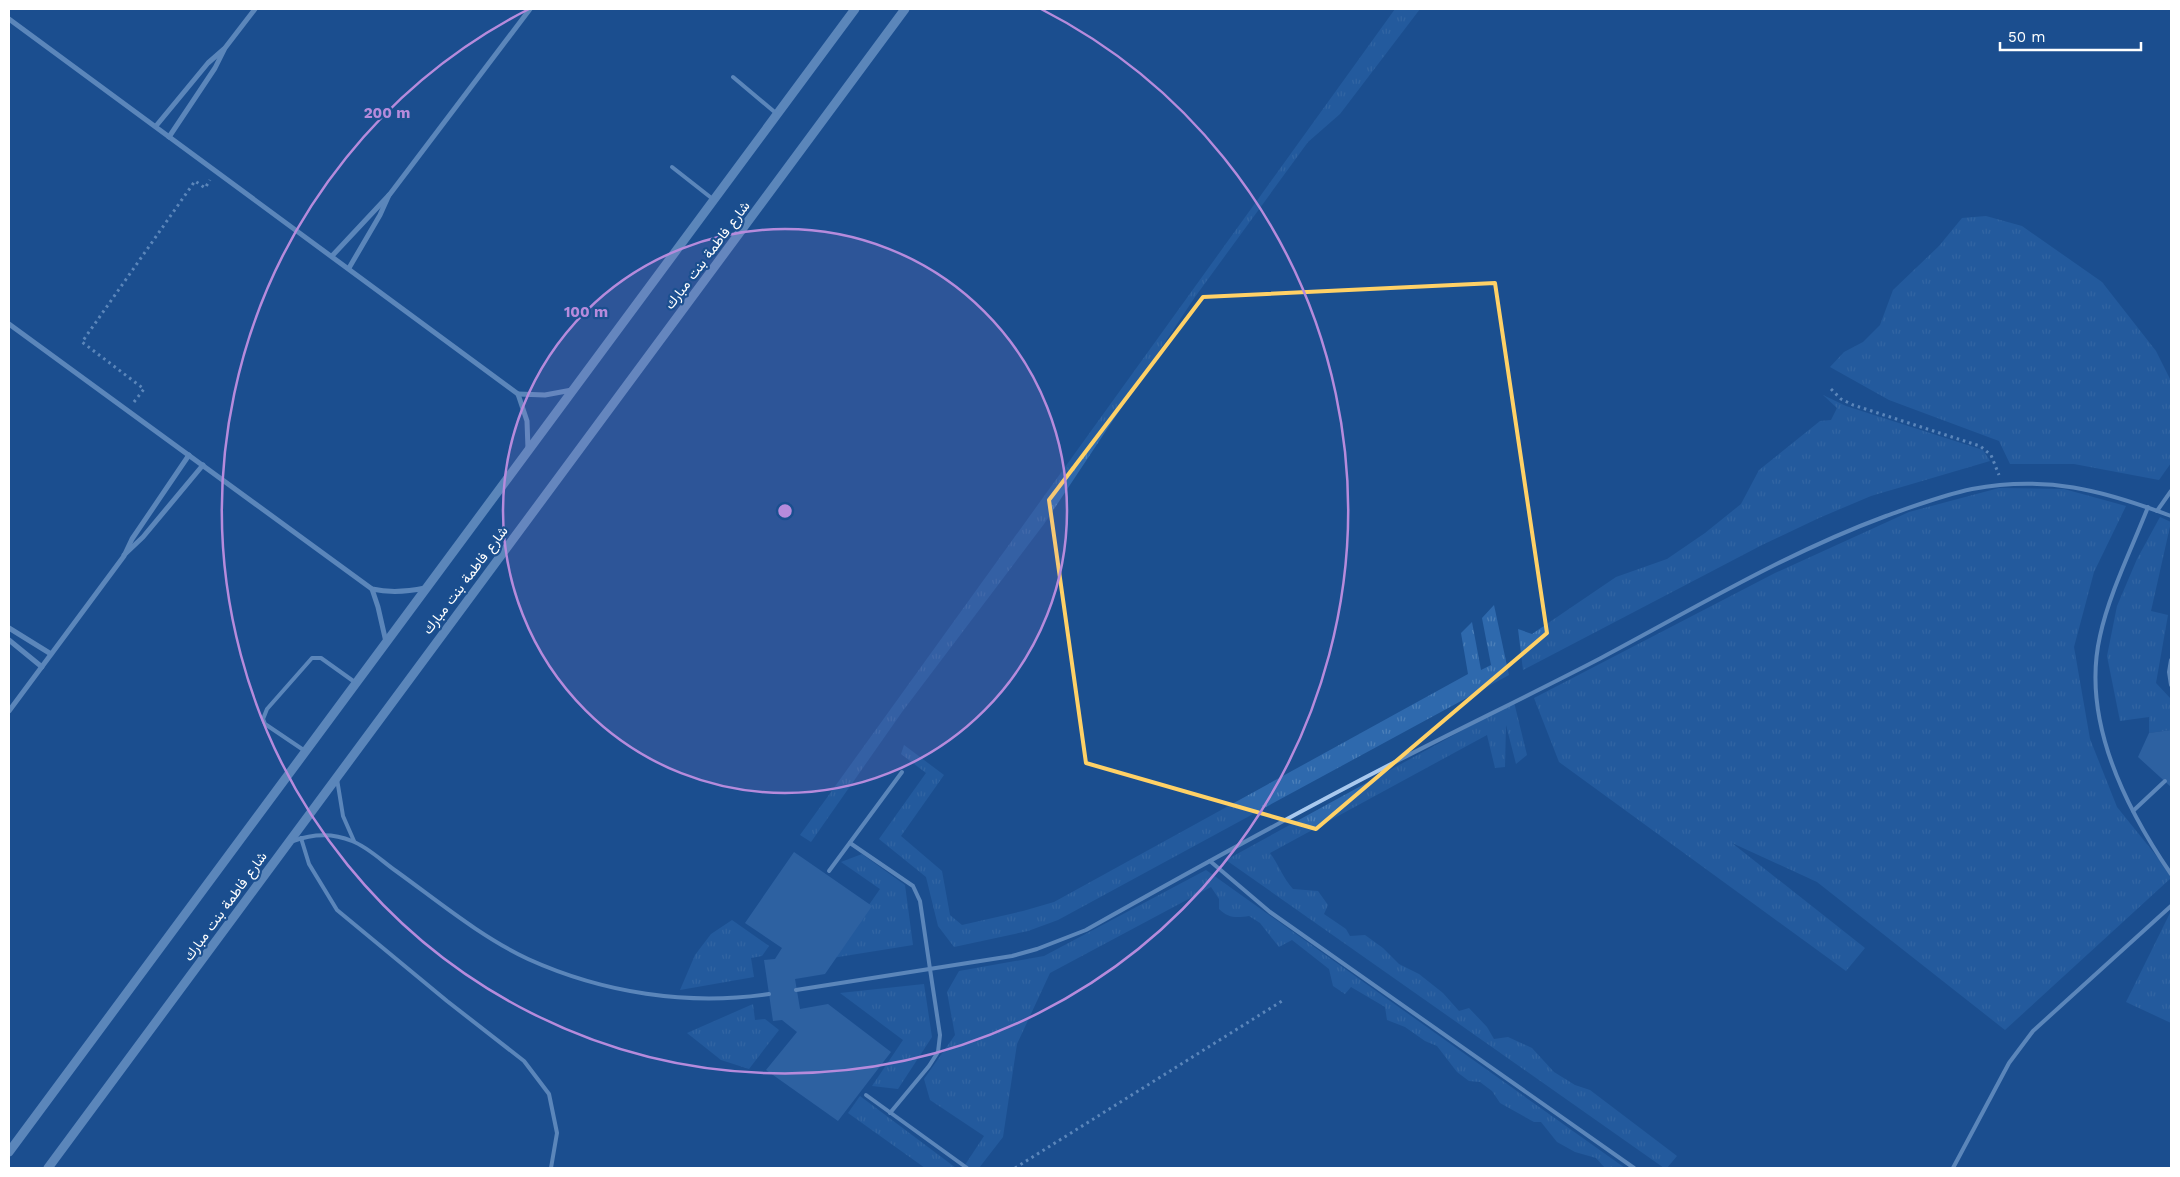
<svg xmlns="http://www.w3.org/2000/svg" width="2180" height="1177" viewBox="0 0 2180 1177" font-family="'Work Sans',Vazirmatn,sans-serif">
  <defs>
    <pattern id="park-tufts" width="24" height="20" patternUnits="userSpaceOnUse" patternTransform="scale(1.25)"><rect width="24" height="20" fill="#2e69ad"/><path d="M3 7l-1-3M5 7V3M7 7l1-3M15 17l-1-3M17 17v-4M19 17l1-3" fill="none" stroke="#4d80b9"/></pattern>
  </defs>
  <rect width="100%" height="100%" fill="#1b4f8f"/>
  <!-- park -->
  <g fill="url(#park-tufts)">
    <polygon points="1395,9 1420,9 1340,114 1308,142 1195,297 1044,524 902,712 811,842 800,835"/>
    <polygon points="1986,216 2022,226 2102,282 2156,351 2171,381 2171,463 2159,480 2074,464 2010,464 1999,441 1889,400 1830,367 1844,352 1863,342 1880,325 1893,290 1939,246 1962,218"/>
    <polygon points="1823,395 1846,406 1983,450 1990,461 1871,496 1819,518 1762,545 1523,670 1518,629 1532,634 1616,577 1667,559 1705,533 1741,504 1759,470 1820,421 1831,420 1837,408"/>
    <polygon points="1999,488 2064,489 2126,506 2094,572 2074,647 2090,739 2117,807 2171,874 2171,878 2005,1030 1817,882 1732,843 1865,948 1846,971 1559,762 1534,698 1775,573 1909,512"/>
    <polygon points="2160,517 2171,522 2151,611 2168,615 2156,683 2171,699 2171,730 2149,733 2149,717 2120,721 2107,656 2117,606 2137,559"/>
    <polygon points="1494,605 1509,675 1058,920 1028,931 954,947 938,926 926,877 879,839 926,773 901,754 904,745 944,775 901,836 942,871 950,915 962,925 1023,911 1054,902 1468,674 1461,633 1472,622 1481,670 1491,665 1482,618"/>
    <path d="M1514 702 1527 755 1516 764 1506 725 1505 767 1495 768 1487 735 1270 853C1279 865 1283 878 1293 889L1318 891 1328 905 1324 914 1346 929 1350 936 1365 935 1383 948 1399 964 1419 974 1443 993 1459 1011 1469 1008 1487 1027 1494 1039 1508 1037 1532 1048 1554 1072 1575 1085 1590 1090 1677 1156 1667 1168H1664L1226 860Z"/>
    <polygon points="862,854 905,885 913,945 832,958 880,889 841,862"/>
    <path d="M1206 870 1625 1168H1605L1596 1158 1575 1152 1557 1142 1541 1122H1534L1500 1103 1492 1091 1480 1082 1469 1081 1457 1072 1437 1046 1425 1041 1405 1027 1387 1020 1385 1007 1351 987 1345 994 1333 986 1329 969 1292 940 1279 947 1260 923 1249 916C1236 918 1228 918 1219 909V899L1211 887 1050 973 1017 1044 1003 1137 979 1168H963L984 1136 930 1100 924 1079 955 1035 947 992 959 971 1044 956Z"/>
    <polygon points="2171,911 2171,1023 2126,1002"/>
    <polygon points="732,920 769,946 762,956 751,958 754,977 680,990 695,955 711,934"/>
    <polygon points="924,984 932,1037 898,1089 872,1086 903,1040 840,993"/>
    <polygon points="753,1004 755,1020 765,1019 779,1030 749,1069 721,1060 687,1033"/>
    <polygon points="860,1096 956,1168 925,1168 848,1113"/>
  </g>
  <!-- building -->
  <g fill="#4478b7">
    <polygon points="2171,730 2171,787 2138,757 2149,733"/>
    <polygon points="794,852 872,906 825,974 795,979 800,1009 828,1004 891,1052 838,1121 766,1070 797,1032 782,1020 773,1021 764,960 775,959 782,948 745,923"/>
  </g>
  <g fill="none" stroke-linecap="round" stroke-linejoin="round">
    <!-- path -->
    <g stroke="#a9c9ee" stroke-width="3" stroke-dasharray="2.5 4" stroke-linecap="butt">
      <polyline points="1831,389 1841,399 1853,405 1980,446 1991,455 1999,475"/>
      <polyline points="134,402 144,389 82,342 195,181 205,188 210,180"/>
      <polyline points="1015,1168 1282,1001"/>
    </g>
    <!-- service -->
    <g stroke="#a9c9ee" stroke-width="4">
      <polyline points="733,77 777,114"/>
      <polyline points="672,167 714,200"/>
      <path d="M2148 507C2132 548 2109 594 2100 636 2081 719 2125 807 2171 874"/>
      <polyline points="2157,511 2171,491"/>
      <polyline points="2171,660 2169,672 2171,685"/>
      <polyline points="305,751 265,724 263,719 267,709 312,658 321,658 356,683"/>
      <polyline points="337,779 343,816 354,841"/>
      <polyline points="2133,811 2165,781"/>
      <polyline points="301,838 309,864 337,910 447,1001 524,1061 549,1094 557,1133 551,1168"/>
      <path d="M293 841C312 834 333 833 352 841 368 847 383 862 396 871 439 902 481 937 528 959 603 993 688 1006 769 994"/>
      <polyline points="850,843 913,886 920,901 930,969 940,1035 938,1052 929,1066 890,1113"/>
      <polyline points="1210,861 1270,912 1634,1168"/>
      <polyline points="829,871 902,772"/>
      <path d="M796 990 1012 956 1037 949 1086 930C1189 872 1292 815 1397 761 1465 726 1534 693 1601 658 1695 608 1786 553 1886 516 1914 506 1943 495 1972 489 2046 475 2102 490 2171 516"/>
      <polyline points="866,1095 967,1168"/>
      <polyline points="1953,1168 2009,1063 2033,1031 2171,906"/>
    </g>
    <!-- minor -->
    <g stroke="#a9c9ee" stroke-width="5">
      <polyline points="9,19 518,394 527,421 528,449"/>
      <polyline points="156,126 208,63 224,49"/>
      <polyline points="169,137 215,68 225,48 255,9"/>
      <polyline points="332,256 390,194 530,9"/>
      <polyline points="349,268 380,215 389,195"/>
      <path d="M9 324 372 589C390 593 406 592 425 588"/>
      <polyline points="518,394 545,395 572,390"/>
      <polyline points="124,555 143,537 203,465"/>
      <polyline points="372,589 378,607 386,642"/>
      <polyline points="9,628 51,654"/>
      <polyline points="9,640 42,667"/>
      <polyline points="9,711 124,556 132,539 189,455"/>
    </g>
    <!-- tertiary -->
    <g stroke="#a9c9ee" stroke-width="9">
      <polyline points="9,1152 855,9"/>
      <polyline points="48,1168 905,9"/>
    </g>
  </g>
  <!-- marked area -->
  <path d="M0 0H2180V1177H0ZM1495 283 1547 633 1316 829 1086 763 1049 500 1203 297Z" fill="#1b4f8f" fill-opacity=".55" fill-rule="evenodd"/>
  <path fill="none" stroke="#ffd166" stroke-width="4" stroke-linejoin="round" d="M1495 283 1547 633 1316 829 1086 763 1049 500 1203 297Z"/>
  <!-- distance rings -->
  <circle cx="785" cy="511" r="282" fill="#b68bdc" fill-opacity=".12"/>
  <g fill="none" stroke="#b68bdc" stroke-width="2.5">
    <circle cx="785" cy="511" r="282"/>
    <path d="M1041 9A563 563 0 1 1 529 9"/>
  </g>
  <g text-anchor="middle" stroke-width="4.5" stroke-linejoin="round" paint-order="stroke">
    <!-- street labels -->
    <g font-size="14" fill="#fff" stroke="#1b4f8f">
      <text transform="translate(707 255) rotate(-53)" y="5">شارع فاطمة بنت مبارك</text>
      <text transform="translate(465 580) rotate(-53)" y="5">شارع فاطمة بنت مبارك</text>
      <text transform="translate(225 906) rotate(-54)" y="5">شارع فاطمة بنت مبارك</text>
    </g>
  </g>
  <circle cx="785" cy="511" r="8" fill="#b68bdc" stroke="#1b4f8f" stroke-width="2.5"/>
  <g font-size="15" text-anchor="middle" font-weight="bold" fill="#b68bdc" stroke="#1b4f8f" stroke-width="4.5" stroke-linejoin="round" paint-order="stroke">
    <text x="387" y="118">200 m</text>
    <text x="586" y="317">100 m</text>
  </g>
  <!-- border -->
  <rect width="2180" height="1177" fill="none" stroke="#ffffff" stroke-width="20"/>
  <!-- scale -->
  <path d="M2000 42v8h141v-8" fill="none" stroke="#ffffff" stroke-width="2.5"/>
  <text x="2008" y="42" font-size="15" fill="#ffffff" stroke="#1b4f8f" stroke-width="4" paint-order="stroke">50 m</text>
</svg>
